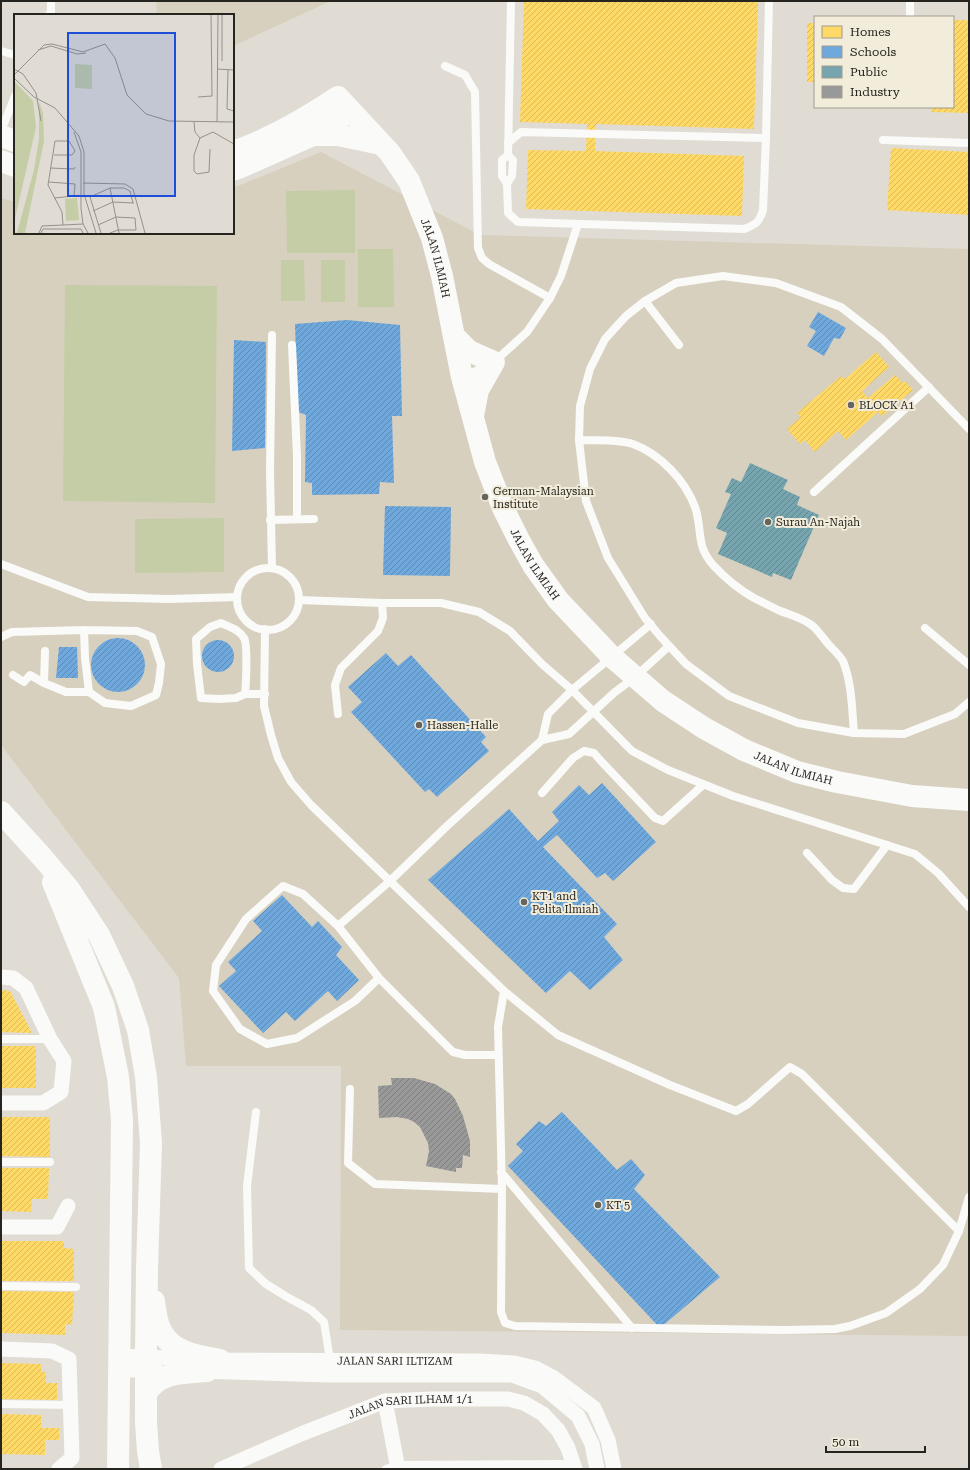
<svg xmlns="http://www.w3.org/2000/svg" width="970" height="1470" viewBox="0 0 970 1470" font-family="'Roboto Serif',serif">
  <defs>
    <pattern id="homes-hatch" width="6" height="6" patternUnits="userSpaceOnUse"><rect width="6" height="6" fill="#ffd966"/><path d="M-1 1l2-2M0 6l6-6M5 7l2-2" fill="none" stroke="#daba58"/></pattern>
    <pattern id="schools-hatch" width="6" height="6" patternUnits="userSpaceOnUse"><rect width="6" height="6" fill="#6fa8dc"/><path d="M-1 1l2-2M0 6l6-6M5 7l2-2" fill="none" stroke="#5b89b2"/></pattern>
    <pattern id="public-hatch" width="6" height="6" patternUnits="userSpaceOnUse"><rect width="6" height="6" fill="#76a5af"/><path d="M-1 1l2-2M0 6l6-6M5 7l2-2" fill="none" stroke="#61868e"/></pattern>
    <pattern id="industry-hatch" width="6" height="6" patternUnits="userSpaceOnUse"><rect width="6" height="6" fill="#999"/><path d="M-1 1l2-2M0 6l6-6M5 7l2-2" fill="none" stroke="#7d7d7c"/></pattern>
  </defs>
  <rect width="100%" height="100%" fill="#e0dcd3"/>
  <!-- built -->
  <g fill="#d7d0bf">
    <polygon points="156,1 331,1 233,46 233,15 157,15"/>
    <polygon points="321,152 480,235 969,249 969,1336 340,1330 341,1066 186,1066 179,978 1,745 1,198 15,202 15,233 233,233 233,188"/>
  </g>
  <!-- grass -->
  <g fill="#c4cda5">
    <polygon points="355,190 355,253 287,253 286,191"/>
    <polygon points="358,249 393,249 394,307 358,307"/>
    <polygon points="281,260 304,260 305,301 281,301"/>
    <rect x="321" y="260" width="24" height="42"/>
    <polygon points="65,285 217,286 215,503 63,501"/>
    <polygon points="224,518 224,572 135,573 135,519"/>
  </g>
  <!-- homes -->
  <g fill="url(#homes-hatch)">
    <polygon points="524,1 758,1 754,129 596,124 595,151 744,156 742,216 526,209 528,150 586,151 587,124 520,122"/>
    <polygon points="953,20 969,20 969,113 932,112 932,107 953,107"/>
    <rect x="807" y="23" width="8" height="59"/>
    <polygon points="891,148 969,152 969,215 887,210"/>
    <polygon points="876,352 889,367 862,391 868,398 895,375 903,383 905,381 913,390 882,416 878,412 846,440 838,431 815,452 805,440 800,444 787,429 801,417 797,413 841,376 845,379"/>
    <polygon points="1,990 10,991 32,1033 1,1032"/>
    <rect x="1" y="1046" width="35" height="42"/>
    <polygon points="1,1117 50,1117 50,1157 1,1156"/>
    <polygon points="1,1168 49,1168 48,1199 32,1199 31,1212 1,1211"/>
    <polygon points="1,1241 64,1241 64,1248 74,1249 74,1281 1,1281"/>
    <polygon points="1,1291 74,1292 72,1325 65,1324 65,1335 1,1333"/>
    <polygon points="1,1363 41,1364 41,1372 46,1372 46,1383 57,1383 57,1400 1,1399"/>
    <polygon points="1,1414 41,1415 41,1428 59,1428 59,1440 45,1440 45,1455 1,1454"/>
  </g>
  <!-- schools -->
  <g fill="url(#schools-hatch)">
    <polygon points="818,312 846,328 840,339 834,338 824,356 807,346 816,331 809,327"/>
    <polygon points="347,320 400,325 402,416 392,416 394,483 380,482 379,494 312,495 312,483 305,482 306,415 298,412 295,324"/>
    <polygon points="234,340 266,342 265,448 232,451"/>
    <polygon points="385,506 451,507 450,576 383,575"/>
    <circle cx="118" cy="665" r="27"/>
    <circle cx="218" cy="656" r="16"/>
    <polygon points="59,647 77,647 78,678 56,678"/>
    <polygon points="386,653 398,666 411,655 486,737 481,742 489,751 437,797 429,789 425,792 351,712 362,702 348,687"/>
    <polygon points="602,783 656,842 613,881 605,873 597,878 557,835 543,847 617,924 604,937 623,960 590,990 570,971 546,993 428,880 509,809 538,841 559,821 552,812 579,785 589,795"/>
    <polygon points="282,895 312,927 318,921 342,947 336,955 359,980 337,1001 328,991 295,1021 286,1012 263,1033 219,986 236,971 228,962 262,931 253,921"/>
    <polygon points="562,1112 617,1170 631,1159 645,1175 634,1189 720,1277 660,1328 508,1166 523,1151 516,1144 539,1121 546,1126"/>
  </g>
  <!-- public -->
  <polygon fill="url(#public-hatch)" points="750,463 788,480 783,489 800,497 797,505 819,515 791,580 773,573 772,577 718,554 727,533 716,528 731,494 725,492 732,478 741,482"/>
  <!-- industry -->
  <polygon fill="url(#industry-hatch)" points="391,1078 414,1078 435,1084 451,1094 455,1099 463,1116 470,1141 470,1157 463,1155 462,1168 456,1168 456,1172 426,1166 429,1151 428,1143 420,1127 414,1122 408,1119 397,1117 379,1118 378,1086 392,1085"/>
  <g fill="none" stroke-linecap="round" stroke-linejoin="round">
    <!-- lane -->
    <g stroke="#fafaf8" stroke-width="8">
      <polyline points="910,1 910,17"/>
      <polyline points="49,15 51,12 51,1"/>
      <polyline points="1,51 15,55"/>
      <polyline points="445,66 465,75 475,92 478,248 482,258 489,264 550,298"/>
      <polyline points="1,131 15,96"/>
      <polyline points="766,138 769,1"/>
      <polyline points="883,140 969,143"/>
      <path d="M508 155 513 160 512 176 507 184 508 213 518 222 744 229C756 224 759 223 763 210L766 138 521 132 508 143"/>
      <polyline points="507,184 502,176 502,160 508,155 511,1"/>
      <polyline points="645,301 679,345"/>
      <polyline points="272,335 270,471 272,568"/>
      <polyline points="292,345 297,456 297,519"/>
      <polyline points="463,377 494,362 527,332 550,298 561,276 578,224"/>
      <polyline points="969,429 882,339 841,307 776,283 723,276 676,283 645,301 626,316 605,339 590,369 580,406 579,440 586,501 608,558 645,618 660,636 686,664 729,696 798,723 854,733 904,734 955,714 969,702"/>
      <path d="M579 440C596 441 616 439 633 444 660 454 685 480 695 507 703 530 695 546 714 566 725 578 740 590 754 598 762 602 770 606 778 610 790 615 804 618 814 627 819 632 824 639 829 645 834 650 840 656 843 661 852 683 852 710 854 733"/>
      <polyline points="814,492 929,387"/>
      <polyline points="270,520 314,519"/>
      <polyline points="1,564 88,597 170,599 237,597"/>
      <circle cx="268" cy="599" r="31"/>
      <polyline points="299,600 382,603 441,603 479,612 510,631 542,664 572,690 632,751 668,770 733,796 915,854 938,873 969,907"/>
      <polyline points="925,628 969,665"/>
      <polyline points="265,629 264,706 271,735 278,758 291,782 311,805 504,991 498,1027 502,1189 501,1312 505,1323 515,1326 785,1330 835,1329 850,1326 886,1313 920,1289 943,1265 959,1231 969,1197"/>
      <polyline points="1,637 12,632 84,630 137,631 152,637 161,664 159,683 156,695 131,706 105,703 89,692 85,658 84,630"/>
      <polyline points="45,651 44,683 66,692 89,692"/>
      <polyline points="13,675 24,682 30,675 44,683"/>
      <path d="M245 694C246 685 248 644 244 638 239 629 229 627 221 623L210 627 196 639 197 664 201 698 219 699 236 698 245 694H265"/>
      <polyline points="338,714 335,685 341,668 378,631 383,618 382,603"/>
      <polyline points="542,740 548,714 572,690 651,624"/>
      <polyline points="542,793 573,758 584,751 594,753 600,760 655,818 663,821 703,785"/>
      <polyline points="807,853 832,880 843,888 854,889 887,845"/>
      <polyline points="338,926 390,881 447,826 542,740 569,734 615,692 634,678 669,646"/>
      <polyline points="379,978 355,1001 297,1038 267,1044 240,1029 213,991 216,965 246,919 283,886 303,894 338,926 379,978 453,1052 465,1055 498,1055"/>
      <polyline points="504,991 558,1035 670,1085 736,1111 748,1104 790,1067 802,1074 959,1231"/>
      <polyline points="1,1039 50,1039"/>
      <polyline points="350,1089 348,1163 375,1184 502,1189"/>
      <polyline points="256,1112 247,1186 249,1268 266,1284 287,1297 311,1310 324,1322 330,1360"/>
      <polyline points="1,1162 50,1162"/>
      <polyline points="501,1172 632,1328"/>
      <polyline points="1,1286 76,1287"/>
      <polyline points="1,1404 71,1405"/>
      <polyline points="386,1469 397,1465 574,1464"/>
    </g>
    <!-- street -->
    <g stroke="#fafaf8" stroke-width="15">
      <polyline points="1,977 13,978 26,988 50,1039 64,1061 61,1092 43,1103 1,1103"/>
      <polyline points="1,1227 57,1227 68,1206"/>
      <polyline points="1,1349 52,1351 69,1359 72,1458 59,1469"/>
      <path id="s1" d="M118 1356 220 1360 479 1361 514 1363 535 1368 554 1378 594 1408 608 1440 614 1469"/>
      <polyline points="119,1370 156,1370"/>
      <polyline points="198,1371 328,1375 512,1375 542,1386 578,1416 592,1444 597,1469"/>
      <polyline points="385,1401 398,1469"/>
      <path id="s2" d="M221 1469 301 1434 385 1401 433 1399H508L524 1403 543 1414 558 1430 568 1448 575 1469"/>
    </g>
    <!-- secondary -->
    <g stroke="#fafaf8" stroke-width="22">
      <polyline points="313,135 338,135 381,144"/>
      <polyline points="1,136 15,141"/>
      <path id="s3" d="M233 152C271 139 305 119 338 97L390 153 409 181 432 238 442 276 462 377 485 462 503 508 519 540 533 565 558 600 612 657 663 701 704 728 744 750 797 772 837 782 912 796 969 800"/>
      <polyline points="1,161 15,166"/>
      <polyline points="233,170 241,167 313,135 350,111"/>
      <polyline points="454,336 469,351 494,362 478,390 473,416"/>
      <polyline points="1,812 42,857 69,889 99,935 123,986 138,1030 146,1077 151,1143 147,1269 146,1357 146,1422 148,1451 151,1469"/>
      <polyline points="53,882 104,1007 118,1077 122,1120 118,1469"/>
      <path d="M154 1301C155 1309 156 1318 159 1326 168 1352 196 1356 220 1360"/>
      <path d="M146 1394C158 1371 185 1373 207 1371"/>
    </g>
  </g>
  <!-- markers -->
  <g fill="#67645d" stroke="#f2ecdb" stroke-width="1.5">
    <circle cx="851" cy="405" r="4"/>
    <circle cx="485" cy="497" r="4"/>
    <circle cx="768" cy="522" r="4"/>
    <circle cx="419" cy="725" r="4"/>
    <circle cx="524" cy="902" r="4"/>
    <circle cx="598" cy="1205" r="4"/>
  </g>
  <g text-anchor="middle" stroke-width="4" stroke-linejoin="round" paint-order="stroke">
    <!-- street labels -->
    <g font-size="11" fill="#26241e" stroke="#f2ecdb">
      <text dy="4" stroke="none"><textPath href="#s3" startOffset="311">JALAN ILMIAH</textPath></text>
      <text dy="4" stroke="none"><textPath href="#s3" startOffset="635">JALAN ILMIAH</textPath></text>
      <text dy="4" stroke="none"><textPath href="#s3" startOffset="971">JALAN ILMIAH</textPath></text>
      <text dy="4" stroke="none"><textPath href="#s1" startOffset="277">JALAN SARI ILTIZAM</textPath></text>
      <text dy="4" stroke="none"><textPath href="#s2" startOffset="202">JALAN SARI ILHAM 1/1</textPath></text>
    </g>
    <!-- poi labels -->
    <g font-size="11" fill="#26241e" stroke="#f2ecdb" text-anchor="start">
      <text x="859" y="409">BLOCK A1</text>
      <text x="493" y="495">German-Malaysian<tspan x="493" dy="13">Institute</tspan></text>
      <text x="776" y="526">Surau An-Najah</text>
      <text x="427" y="729">Hassen-Halle</text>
      <text x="532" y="900">KT1 and<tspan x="532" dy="13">Pelita Ilmiah</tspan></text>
      <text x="606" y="1209">KT 5</text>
    </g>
  </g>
  <!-- overview -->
  <g transform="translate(14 14)">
    <rect width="220" height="220" fill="#e0dcd3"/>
    <path d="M61 50 78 51V75L61 74ZM0 67 19 87 22 113 0 209ZM63 184 65 206 52 207 51 185Z" fill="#c4cda5"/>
    <path d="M25 88 29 99 30 127 11 219H3L20 156 25 125Z" fill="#c4cda5"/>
    <path fill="none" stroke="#96928b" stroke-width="1" d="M24 36 37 32 63 40 72 39M208 47V1M0 55 9 60 22 79 27 107M203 55 220 56M214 56 213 95 220 97M0 61 30 31 38 30 69 38 91 30 101 44 113 81 132 100 155 107 220 108M0 64 20 83 41 94 65 122 70 138V180L82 219M184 83 198 82 197 1M180 108 181 118 186 124M203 108 204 1M60 118 67 138V194L69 210 74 219M196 135 195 158 183 160 180 157V141L186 124 199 118 220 130M40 141H58L61 137 55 127H41L34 171 48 198 49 211M36 154 60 155 61 153M35 168 61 170 60 182 40 184M69 169 111 170 119 175 131 219M96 174 105 219M79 197 99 188 120 189M84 211 102 203 121 204 122 216H104L96 219M25 219 28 212 69 210M27 219 29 215H67L69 219M87 219 76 183 96 174H110L116 177 119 189"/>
    <path fill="#1d4ed8" fill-opacity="0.15" stroke="#1d4ed8" stroke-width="2" d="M54 19H161V182H54Z"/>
    <rect width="220" height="220" fill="none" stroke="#26241e" stroke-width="2"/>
  </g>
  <!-- border -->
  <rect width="970" height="1470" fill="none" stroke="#26241e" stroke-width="4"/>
  <!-- legend -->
  <rect x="814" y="16" width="140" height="92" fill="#f2ecdb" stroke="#a09c8f"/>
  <rect x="822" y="26" width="20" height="12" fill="#ffd966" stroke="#a09c8f"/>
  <text x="850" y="36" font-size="12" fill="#26241e">Homes</text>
  <rect x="822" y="46" width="20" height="12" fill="#6fa8dc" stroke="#a09c8f"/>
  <text x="850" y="56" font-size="12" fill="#26241e">Schools</text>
  <rect x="822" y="66" width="20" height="12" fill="#76a5af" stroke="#a09c8f"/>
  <text x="850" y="76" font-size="12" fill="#26241e">Public</text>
  <rect x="822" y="86" width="20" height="12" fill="#999999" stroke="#a09c8f"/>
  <text x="850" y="96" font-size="12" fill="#26241e">Industry</text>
  <!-- scale -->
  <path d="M826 1446v6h99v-6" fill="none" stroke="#26241e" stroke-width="2"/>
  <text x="832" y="1446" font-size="12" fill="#26241e" stroke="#f2ecdb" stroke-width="3" paint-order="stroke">50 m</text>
</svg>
